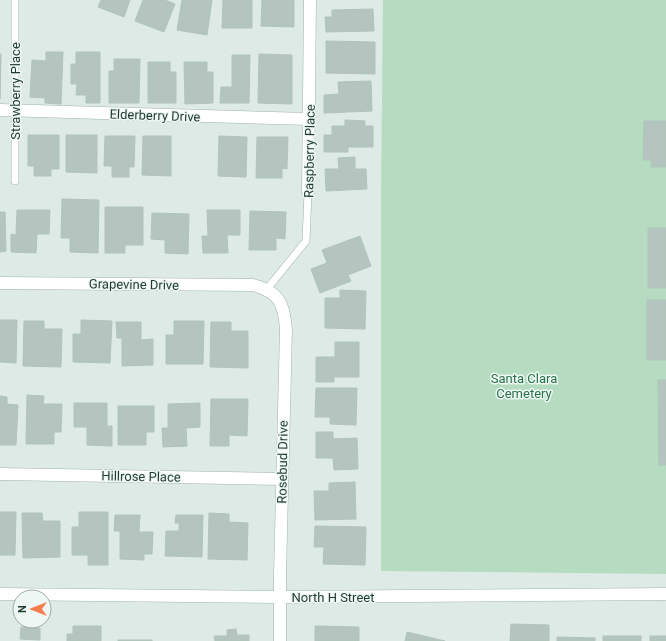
<svg xmlns="http://www.w3.org/2000/svg" width="666" height="641" viewBox="0 0 666 641" font-family="Roboto,sans-serif">
  <rect width="100%" height="100%" fill="#deeae5"/>
  <!-- green -->
  <polygon fill="#b5dcc1" points="383,0 666,0 666,574 381,571 381,199"/>
  <!-- building -->
  <g fill="#b3c5be" stroke="#b0c4bc">
    <polygon points="101,0 130,0 124,17 98,7"/>
    <polygon points="143,0 165,0 175,4 164,32 135,21"/>
    <polygon points="182,0 212,0 207,35 177,30"/>
    <polygon points="223,0 252,0 252,28 222,28"/>
    <polygon points="262,0 294,0 294,27 261,26"/>
    <polygon points="373,9 374,31 326,32 325,17 332,17 332,10"/>
    <polygon points="326,41 375,42 375,74 326,73"/>
    <polygon points="46,52 63,52 61,104 45,103 45,98 30,97 32,60 46,61"/>
    <polygon points="76,52 100,52 100,103 86,103 86,95 76,95 77,84 71,84 71,64 76,64"/>
    <polygon points="0,54 1,54 0,99"/>
    <polygon points="259,54 292,55 292,104 258,103"/>
    <polygon points="232,55 250,55 249,103 220,103 221,87 232,87"/>
    <polygon points="114,59 140,59 139,103 109,103 109,71 114,71"/>
    <polygon points="148,62 170,62 170,72 176,72 176,103 148,103"/>
    <polygon points="184,62 207,62 207,72 213,72 213,103 185,104"/>
    <polygon points="371,81 372,111 324,113 324,95 339,94 338,82"/>
    <polygon points="345,120 365,121 365,126 373,126 373,147 348,147 348,152 324,152 324,135 332,135 332,126 345,126"/>
    <polygon points="644,121 666,121 666,167 651,167 651,160 643,160"/>
    <polygon points="28,135 59,135 59,169 51,169 51,176 34,176 34,166 28,166"/>
    <polygon points="66,135 97,135 97,173 66,172"/>
    <polygon points="105,136 135,136 134,167 129,167 129,177 112,177 112,166 104,166"/>
    <polygon points="143,136 171,136 171,176 142,175"/>
    <polygon points="219,136 247,137 246,177 218,176"/>
    <polygon points="257,137 288,137 287,169 282,168 282,178 256,178"/>
    <polygon points="355,157 355,169 366,169 367,189 326,191 325,169 339,169 338,158"/>
    <polygon points="62,199 99,200 98,253 70,252 70,238 61,238"/>
    <polygon points="105,207 143,207 143,245 125,245 125,253 105,253"/>
    <polygon points="17,210 50,210 49,234 37,234 36,253 11,252 11,234 16,235"/>
    <polygon points="207,210 240,210 240,235 227,235 228,253 203,253 202,236 208,236"/>
    <polygon points="250,211 286,212 285,239 276,238 276,250 249,250"/>
    <polygon points="0,212 5,212 6,251 0,252"/>
    <polygon points="152,213 189,214 188,254 165,253 165,240 151,239"/>
    <rect x="648" y="228" width="18" height="60"/>
    <polygon points="360,236 371,266 348,275 351,281 320,293 311,269 327,263 322,250"/>
    <polygon points="340,290 366,291 365,329 325,328 325,298 340,298"/>
    <rect x="647" y="300" width="19" height="60"/>
    <polygon points="0,320 17,320 16,363 0,362"/>
    <polygon points="81,320 112,321 110,363 73,362 73,334 81,334"/>
    <polygon points="24,321 44,321 44,329 62,329 61,367 23,366"/>
    <polygon points="174,321 204,321 203,364 166,364 166,335 174,335"/>
    <polygon points="116,322 141,322 141,340 153,339 153,365 122,366 122,338 117,338"/>
    <polygon points="211,322 231,322 231,331 248,331 248,368 210,367"/>
    <polygon points="335,342 359,342 359,377 334,377 334,382 316,382 316,357 335,357"/>
    <polygon points="658,380 666,380 666,465 659,465"/>
    <polygon points="316,388 357,388 356,425 330,424 330,417 315,417"/>
    <polygon points="27,395 44,396 43,404 62,404 61,432 54,432 54,444 26,444"/>
    <polygon points="0,396 7,397 7,404 18,405 16,445 0,445"/>
    <polygon points="211,399 248,399 247,436 229,435 229,446 210,446"/>
    <polygon points="74,403 107,403 107,426 112,426 112,446 87,445 87,427 74,427"/>
    <polygon points="200,403 200,427 186,428 187,446 163,447 162,428 168,428 168,404"/>
    <polygon points="118,406 154,406 154,432 146,432 146,445 118,445"/>
    <polygon points="316,432 333,432 333,439 357,438 358,469 334,470 333,458 316,458"/>
    <polygon points="355,482 356,519 315,520 314,491 329,491 329,483"/>
    <polygon points="0,512 16,512 15,555 0,555"/>
    <polygon points="79,512 108,512 108,565 88,565 88,555 72,555 72,527 79,527"/>
    <polygon points="22,513 42,513 43,521 60,521 60,557 23,558"/>
    <polygon points="209,513 229,514 229,522 248,523 247,560 208,559"/>
    <polygon points="115,515 140,515 139,532 153,532 152,554 144,554 144,560 120,559 120,531 114,531"/>
    <polygon points="176,515 203,515 202,557 165,556 166,531 179,531 179,523 175,523"/>
    <polygon points="315,526 366,527 365,565 323,564 324,547 314,547"/>
    <polygon points="511,624 549,625 549,641 510,641"/>
    <polygon points="73,626 101,626 101,641 67,641 67,634 73,634"/>
    <polygon points="315,626 359,627 359,641 315,641"/>
    <polygon points="21,627 40,628 40,640 20,639"/>
    <polygon points="236,629 237,635 249,635 249,641 215,641 214,636 227,636 227,630"/>
    <polygon points="407,632 445,641 405,641"/>
    <rect x="603" y="636" width="38" height="5"/>
    <rect x="650" y="636" width="16" height="5"/>
    <polygon points="557,637 595,638 595,641 557,641"/>
    <rect x="118" y="640" width="34" height="1"/>
  </g>
  <g fill="none" stroke-linecap="round" stroke-linejoin="round">
    <!-- lane casing -->
    <g stroke="#a1b2ac" stroke-width="8">
      <g id="lane">
        <polyline points="15,181 15,0"/>
        <polyline points="267,289 306,241 308,193"/>
      </g>
    </g>
    <!-- street casing -->
    <g stroke="#a1b2ac" stroke-width="13">
      <g id="street">
        <polyline points="0,110 309,119"/>
        <polyline points="308,193 310,0"/>
        <path d="M0 283 253 285C279 292 284 303 286 329L280 574V641"/>
        <polyline points="0,474 282,479"/>
      </g>
    </g>
    <!-- secondary casing -->
    <g stroke="#9db6ae" stroke-width="13">
      <polyline id="secondary" points="0,594 280,597 666,594"/>
    </g>
    <!-- lane -->
    <use href="#lane" stroke="#fff" stroke-width="7"/>
    <!-- street -->
    <use href="#street" stroke="#fff" stroke-width="12"/>
    <!-- secondary -->
    <use href="#secondary" stroke="#fff" stroke-width="12"/>
  </g>
  <g text-anchor="middle" stroke-width="3" stroke-linejoin="round" paint-order="stroke">
    <!-- street labels -->
    <g font-size="13" fill="#1f3a34" stroke="#eef7f3">
      <text transform="translate(15 91) rotate(-90)" y="5">Strawberry Place</text>
      <text transform="translate(155 115) rotate(2)" y="5">Elderberry Drive</text>
      <text transform="translate(309 151) rotate(-89)" y="5">Raspberry Place</text>
      <text transform="translate(134 284) rotate(1)" y="5">Grapevine Drive</text>
      <text transform="translate(282 462) rotate(-89)" y="5">Rosebud Drive</text>
      <text transform="translate(141 476) rotate(1)" y="5">Hillrose Place</text>
      <text x="333" y="602">North H Street</text>
    </g>
    <!-- park labels -->
    <g font-size="13" fill="#287247" stroke="#eef7f3">
      <text x="524" y="383">Santa Clara<tspan x="524" dy="15">Cemetery</tspan></text>
    </g>
  </g>
  <!-- north arrow -->
  <g transform="translate(32 609) rotate(270)"><circle r="19" fill="#eef7f3" stroke="#9baba7"/>
  <path d="M0-3L7 15L0 10L-7 15Z" fill="#f67d50"/>
  <text y="-6" font-size="11" font-weight="bold" text-anchor="middle" fill="#1f3a34">N</text>
  </g>
</svg>
